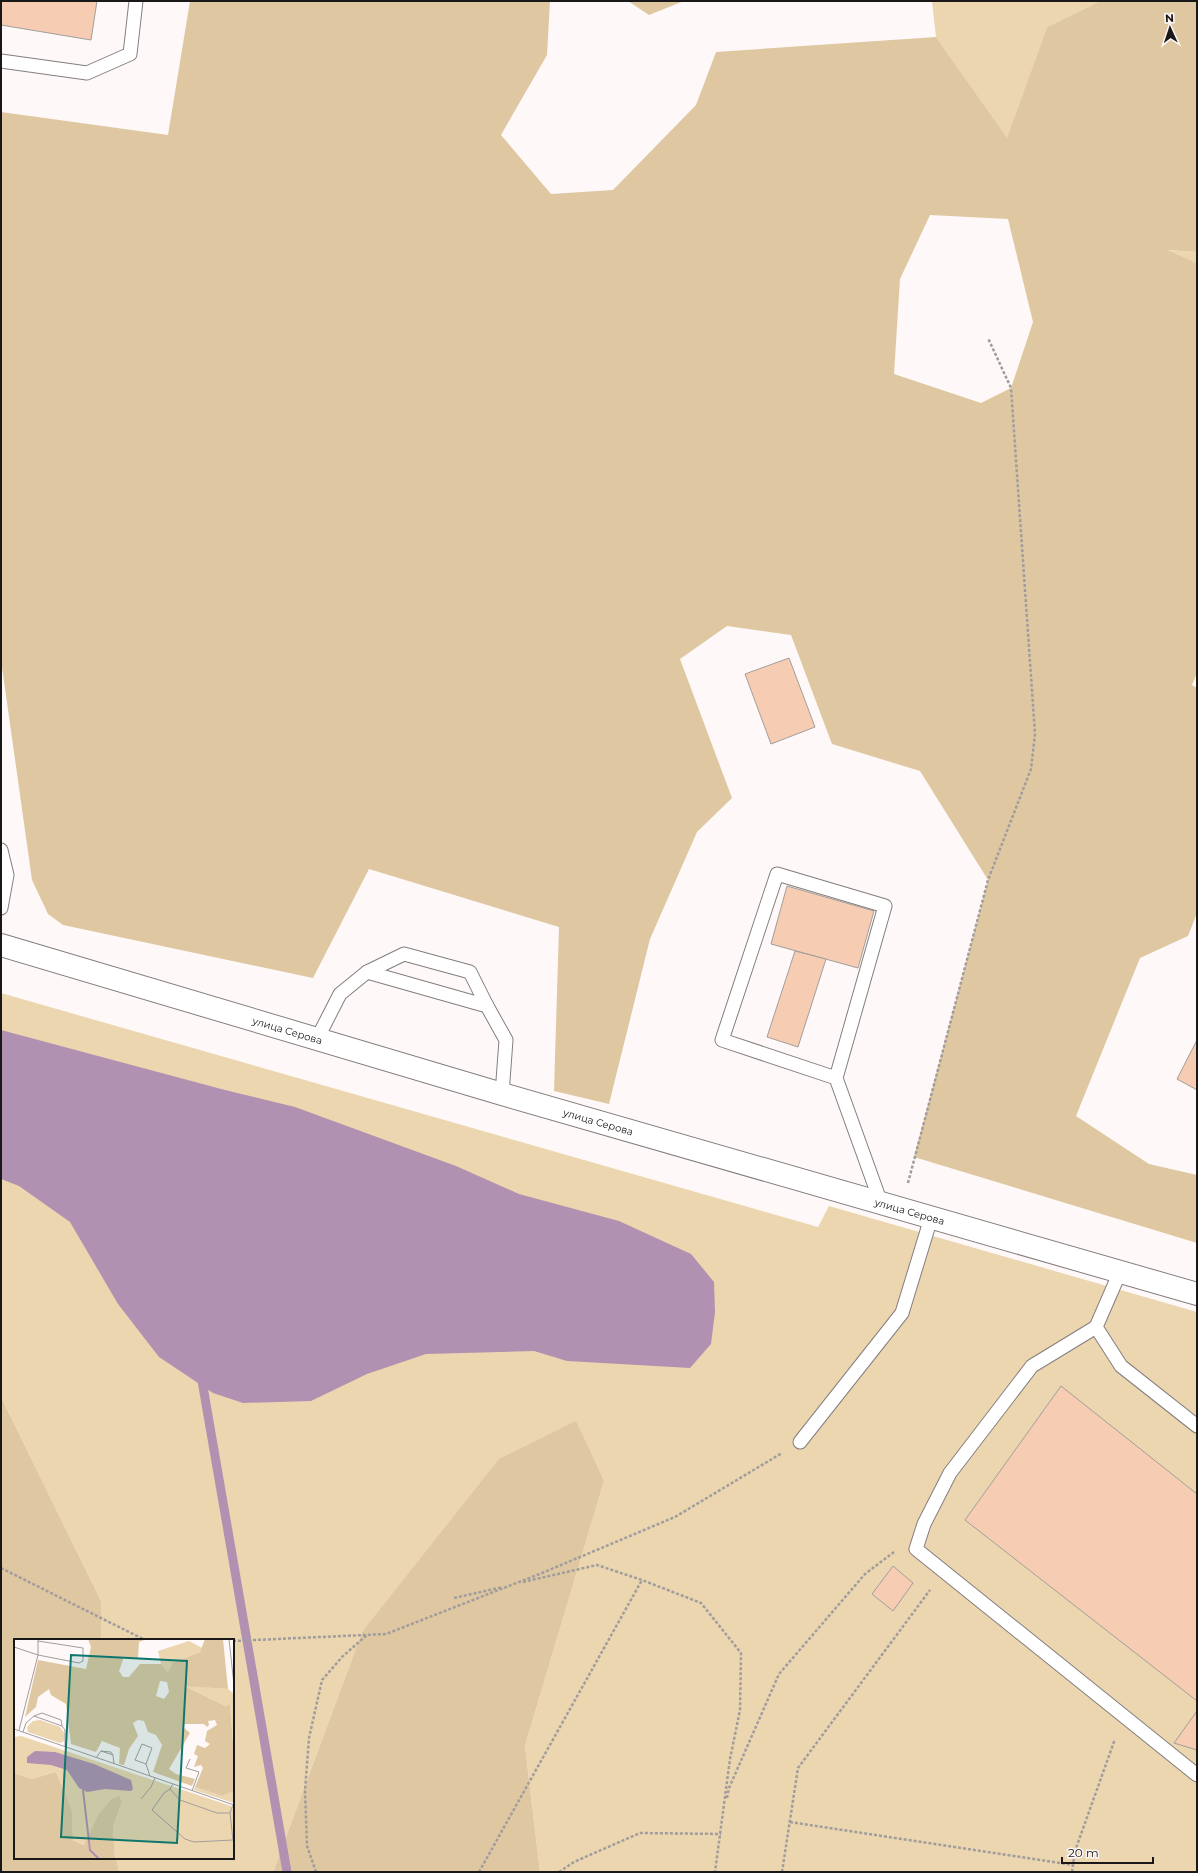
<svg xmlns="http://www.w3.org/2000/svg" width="1198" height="1873" viewBox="0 0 1198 1873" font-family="Montserrat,sans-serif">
  <rect width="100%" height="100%" fill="#fef8f8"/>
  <!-- green -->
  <g fill="#ecd6b0">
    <polygon points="932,1 1100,1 1047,27 1007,139 936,37"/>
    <polygon points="1166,250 1197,252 1197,263"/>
    <polygon points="1,993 818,1227 829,1206 1197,1312 1197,1872 540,1872 525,1746 604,1481 362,1632 273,1872 119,1872 116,1858 233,1858 233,1640 101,1640 101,1601 1,1397"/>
  </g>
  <!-- forest -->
  <g fill="#dfc8a1" fill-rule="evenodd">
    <path d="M190 1H550L547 55 501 135 551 194 613 190 696 105 716 52 936 37 1007 138 1047 27 1100 1H1197V252L1167 250 1197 263V673L1192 685 1197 688V913L1188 936 1140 958 1076 1116 1149 1164 1197 1175V1243L914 1157 988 880 920 771 832 744 791 635 727 626 680 659 732 798 697 832 650 939 609 1104 554 1091 559 927 369 869 313 978 63 925 48 914 32 880 1 660V112L168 135ZM930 215 1008 219 1033 322 1011 388 981 403 894 374 900 279Z"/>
    <polygon points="628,1 684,1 649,15"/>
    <polygon points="1,1397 101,1601 101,1640 15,1640 15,1858 116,1858 119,1872 1,1872"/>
    <polygon points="576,1421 604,1481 525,1746 540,1872 273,1872 362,1632 499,1459"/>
  </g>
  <!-- water -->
  <polygon fill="#b191b1" points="1,1030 225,1090 295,1107 456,1166 519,1194 619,1221 691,1254 714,1282 715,1312 711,1344 690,1368 567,1361 534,1351 426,1354 367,1374 311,1401 243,1403 213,1393 159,1357 118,1304 70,1222 19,1186 1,1179"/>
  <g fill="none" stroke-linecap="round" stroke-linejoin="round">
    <!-- stream -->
    <polyline stroke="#b191b1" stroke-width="9" points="201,1375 287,1872"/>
  </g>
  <!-- building -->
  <g fill="#f6ccb3" stroke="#a29e9b">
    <polygon points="1,1 97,1 91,40 1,25"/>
    <polygon points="789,658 815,727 771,744 745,674"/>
    <polygon points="787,886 874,911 858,968 771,944"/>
    <polygon points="795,951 826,959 798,1047 767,1037"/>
    <polygon points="1197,1040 1197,1090 1177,1079"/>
    <polygon points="1061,1386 1197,1494 1197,1701 965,1520"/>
    <polygon points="893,1566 913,1583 893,1611 872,1594"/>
    <polygon points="1197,1711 1197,1750 1174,1743"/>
  </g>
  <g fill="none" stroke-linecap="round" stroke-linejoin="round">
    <!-- lane casing -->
    <g stroke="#847e7e" stroke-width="15">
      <g id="lane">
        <polyline points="1,61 87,73 130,54 136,1"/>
        <polyline points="1,850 7,875 1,908"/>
        <polyline points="367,972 404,954 470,972 487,1006"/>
        <polyline points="317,1039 340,994 367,972 487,1006 506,1040 502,1094"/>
        <polyline points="836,1078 722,1040 777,874 885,906 836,1078 881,1203"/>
        <polyline points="1120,1272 1096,1327 1121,1366 1197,1426"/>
        <polyline points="1096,1327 1032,1366 950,1473 924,1524 916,1549 1197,1775"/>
        <polyline points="800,1442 902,1313 931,1218"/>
      </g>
    </g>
    <!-- secondary casing -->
    <g stroke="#847e7e" stroke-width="24">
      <g id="secondary">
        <path id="s1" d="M1 945 502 1094 1197 1294"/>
      </g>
    </g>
    <!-- path -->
    <g stroke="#a19d9d" stroke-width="2.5" stroke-dasharray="3 2" stroke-linecap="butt">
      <polyline points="908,1183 988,880 1031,769 1035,734 1011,388 988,338"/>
      <polyline points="1,1568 145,1640"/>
      <polyline points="523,1582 597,1565 642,1580 701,1603 741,1653 740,1710 730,1759 715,1872"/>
      <polyline points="454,1598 503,1587"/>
      <polyline points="233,1641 386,1634 542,1573 675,1517 782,1453"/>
      <polyline points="727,1798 729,1788 779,1674 865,1574 894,1552"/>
      <polyline points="790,1822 1073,1865"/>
      <polyline points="316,1872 307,1846 305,1790 309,1738 322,1680 343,1656 367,1635"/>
      <polyline points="479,1872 642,1580"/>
      <polyline points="559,1872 574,1862 640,1833 721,1834"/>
      <polyline points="782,1872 798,1768 930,1590"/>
      <polyline points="1072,1872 1075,1851 1115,1739"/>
    </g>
    <!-- lane -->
    <use href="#lane" stroke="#fff" stroke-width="13"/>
    <!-- secondary -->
    <use href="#secondary" stroke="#fff" stroke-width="22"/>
  </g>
  <g text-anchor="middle" stroke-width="3.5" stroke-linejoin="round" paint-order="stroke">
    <!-- street labels -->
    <g font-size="10" fill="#191717" stroke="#fef8f8">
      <text dy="4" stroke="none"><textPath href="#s1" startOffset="299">улица Серова</textPath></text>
      <text dy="4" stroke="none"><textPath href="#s1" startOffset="623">улица Серова</textPath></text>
      <text dy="4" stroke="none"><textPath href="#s1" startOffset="947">улица Серова</textPath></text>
    </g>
  </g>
  <!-- overview -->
  <g transform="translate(14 1639)">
    <rect width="220" height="220" fill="#fef8f8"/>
    <path d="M175 2 188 9 186 13 158 24 154 35 147 25 144 12ZM168 46 214 50 219 54 220 116 216 65 212 67ZM26 81 46 88 51 95 50 102 46 104 14 93 13 88 19 82ZM7 97 220 168V220H101L99 188 108 163 84 176 71 206 59 201 58 172 42 133 17 140 0 134V98ZM181 148 208 157 220 150V164L180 151Z" fill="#ecd6b0"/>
    <path d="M74 0H133L125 3 124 19 110 18 105 32 109 38H115L126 25H147L154 34 158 24 186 13 191 0H209L214 50 170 47 212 67 216 65 220 116 219 152 208 157 181 148 189 129 187 126 180 128 184 117 180 115 183 106 191 109 196 105 191 102 193 92 203 86 201 81 194 82 195 86 193 88 190 85H171L169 88 176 94 155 130 162 135 181 140 178 147 139 133 148 106 142 96 134 93 130 82 124 81 119 84 124 97 115 110 110 126 105 125 106 109 88 102 82 113 57 105 52 65 37 56 35 50 24 58 22 68 11 78 24 21 72 30 77 8ZM146 42 153 43 155 53 150 60 142 57ZM42 133 58 172 59 201 70 206 84 176 98 160 105 157 108 163 99 188 101 220H0V134L17 140Z" fill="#dfc8a1" fill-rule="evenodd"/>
    <path d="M21 112 41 113 80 125 117 141 119 150 117 152 91 150 73 153 65 149 53 131 37 126 13 124V118Z" fill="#b191b1"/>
    <path fill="none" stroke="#b191b1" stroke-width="2" d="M69 151 76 211 85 220"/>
    <path fill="none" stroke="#a29e9e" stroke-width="1" d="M215 0 220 46M0 8 24 16 65 24 69 22V9L24 2M20 77 28 74 47 81 48 87M0 90 220 166M5 91 24 16V0M9 93 12 84 20 77 48 87 51 91V108M87 112 97 113 99 116M82 119 87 112 99 116 100 125M176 120 172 129 185 133 178 152M132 125 121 121 128 105 138 109 132 125 136 137M159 145 156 150 166 161 203 174H216L219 166M156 150 150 154 138 171 171 200 180 203 219 201 216 174M127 160 137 148 141 139"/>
    <path fill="#0f766e" fill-opacity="0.15" stroke="#0f766e" stroke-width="2" d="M57 16 173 22 163 204 47 198Z"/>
    <rect width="220" height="220" fill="none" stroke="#191717" stroke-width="2"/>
  </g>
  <!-- border -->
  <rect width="1198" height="1873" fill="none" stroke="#191717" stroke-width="4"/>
  <!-- north arrow -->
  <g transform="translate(1170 28) rotate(357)" stroke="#fef8f8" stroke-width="3" paint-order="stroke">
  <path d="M0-3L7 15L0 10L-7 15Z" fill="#191717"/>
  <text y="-6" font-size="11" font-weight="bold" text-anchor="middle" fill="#191717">N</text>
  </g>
  <!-- scale -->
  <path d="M1062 1857v6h91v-6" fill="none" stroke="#191717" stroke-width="2"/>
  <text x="1068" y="1857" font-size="12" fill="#191717" stroke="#fef8f8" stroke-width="3" paint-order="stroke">20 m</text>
</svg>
